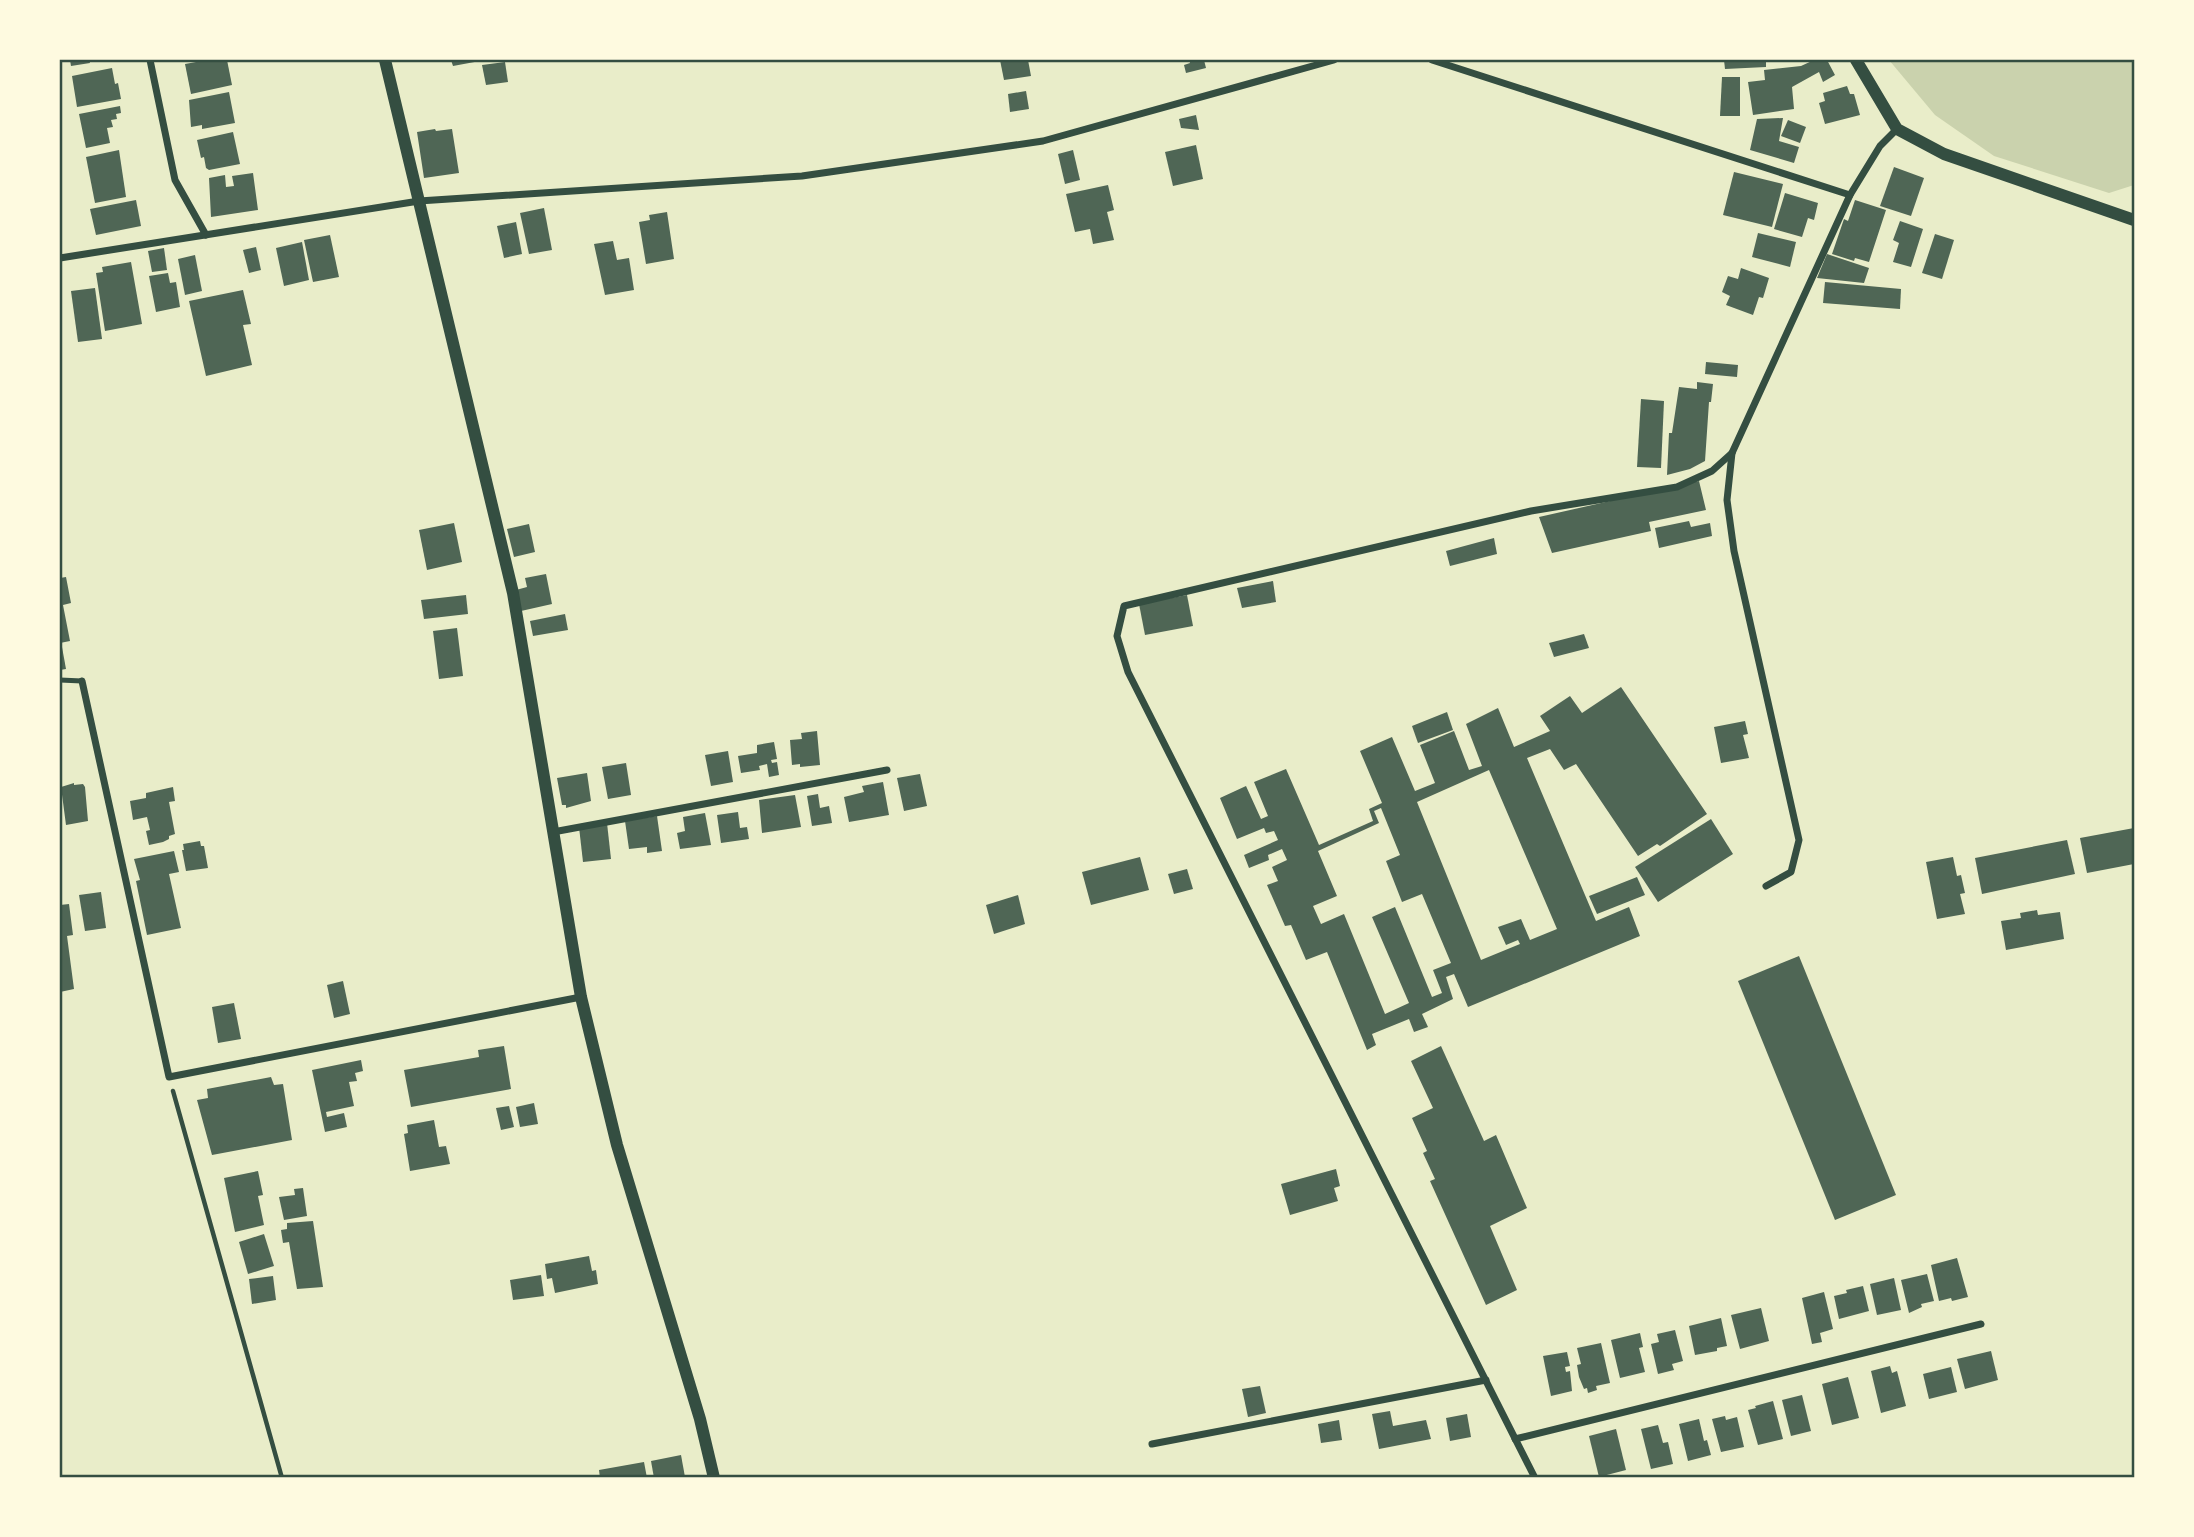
<svg xmlns="http://www.w3.org/2000/svg" width="2194" height="1537" viewBox="0 0 2194 1537" font-family="'Crimson Pro',serif">
  <rect width="100%" height="100%" fill="#e9edc9"/>
  <!-- green -->
  <polygon fill="#cad2ad" points="1889,60 2134,60 2134,185 2109,193 1994,156 1935,115"/>
  <!-- building -->
  <g fill="#4f6655" fill-rule="evenodd">
    <polygon points="70,60 89,60 90,63 71,66"/>
    <polygon points="207,60 227,60 232,85 191,94 185,64"/>
    <polygon points="451,60 480,60 480,61 453,66"/>
    <polygon points="1000,60 1028,60 1031,76 1004,80"/>
    <polygon points="1189,60 1204,60 1206,68 1186,73 1184,65 1190,63"/>
    <polygon points="1724,60 1766,60 1766,67 1725,69"/>
    <polygon points="1814,60 1827,60 1835,75 1823,82 1819,72 1792,87 1794,109 1753,115 1748,82 1765,80 1764,70 1801,66"/>
    <polygon points="505,62 508,82 486,85 482,65"/>
    <polygon points="112,68 115,84 118,83 121,99 77,107 72,76"/>
    <polygon points="1722,77 1740,77 1740,116 1720,116"/>
    <polygon points="1847,86 1850,94 1854,94 1860,115 1825,124 1819,103 1825,101 1823,93"/>
    <polygon points="1026,91 1029,109 1010,112 1008,94"/>
    <polygon points="229,92 235,123 202,129 202,125 191,127 189,100"/>
    <polygon points="120,106 121,113 116,114 117,119 111,120 113,127 107,128 110,143 86,148 79,114"/>
    <polygon points="1196,115 1199,130 1181,128 1179,119"/>
    <polygon points="1783,118 1779,141 1799,147 1794,163 1750,150 1757,119"/>
    <polygon points="1788,120 1806,127 1800,143 1781,136"/>
    <polygon points="435,129 436,131 452,129 459,173 424,178 417,132"/>
    <polygon points="233,132 240,164 209,170 206,168 204,157 201,158 197,140"/>
    <polygon points="1196,145 1203,179 1173,186 1165,152"/>
    <polygon points="119,150 126,197 95,203 86,157"/>
    <polygon points="1073,150 1080,180 1065,184 1058,154"/>
    <polygon points="1894,167 1924,178 1911,216 1880,206"/>
    <polygon points="1734,172 1783,184 1772,227 1723,215"/>
    <polygon points="253,173 258,210 211,217 209,178 225,175 226,187 234,186 232,176"/>
    <polygon points="1108,185 1114,210 1107,212 1114,240 1093,244 1090,229 1075,232 1066,194"/>
    <polygon points="1785,193 1818,203 1814,220 1808,218 1802,237 1774,229"/>
    <polygon points="136,200 141,226 96,235 90,209"/>
    <polygon points="1855,200 1886,210 1869,262 1855,258 1854,261 1832,254 1844,219 1848,221"/>
    <polygon points="544,208 552,250 529,254 520,213"/>
    <polygon points="667,212 674,259 646,264 639,222 650,220 649,215"/>
    <polygon points="1900,221 1923,229 1911,267 1893,262 1899,243 1893,240"/>
    <polygon points="516,222 522,254 504,258 497,226"/>
    <polygon points="1758,233 1796,242 1790,267 1752,257"/>
    <polygon points="1935,234 1954,240 1942,279 1922,273"/>
    <polygon points="330,235 339,277 313,282 304,240"/>
    <polygon points="613,241 617,260 629,258 634,290 605,295 594,244"/>
    <polygon points="302,242 309,280 284,286 276,248"/>
    <polygon points="256,247 261,270 249,273 243,250"/>
    <polygon points="164,248 167,270 152,272 148,251"/>
    <polygon points="1827,254 1869,268 1864,283 1817,278"/>
    <polygon points="195,255 202,291 185,295 178,259"/>
    <polygon points="131,262 142,324 105,331 96,273 103,272 102,267"/>
    <polygon points="1741,268 1769,278 1763,298 1759,297 1753,315 1726,305 1730,296 1722,292 1728,276 1738,279"/>
    <polygon points="168,273 170,283 176,282 180,307 156,312 149,276"/>
    <polygon points="1825,282 1901,289 1900,309 1823,303"/>
    <polygon points="95,288 102,339 78,342 71,291"/>
    <polygon points="243,290 251,324 243,325 252,365 206,376 189,301"/>
    <polygon points="1706,362 1738,365 1737,377 1705,374"/>
    <polygon points="1697,382 1713,384 1711,402 1709,402 1705,461 1690,469 1667,475 1669,433 1672,433 1679,387 1697,389"/>
    <polygon points="1641,399 1664,401 1661,468 1637,467"/>
    <polygon points="1699,481 1706,510 1649,522 1651,531 1552,553 1539,517"/>
    <polygon points="1689,521 1691,527 1710,523 1712,536 1659,548 1655,528"/>
    <polygon points="454,523 462,562 427,570 419,530"/>
    <polygon points="529,524 535,552 514,557 507,529"/>
    <polygon points="1494,538 1497,554 1450,566 1446,551"/>
    <polygon points="546,574 552,604 521,611 516,590 527,587 525,578"/>
    <polygon points="66,577 71,603 63,605 70,641 60,643 60,578"/>
    <polygon points="1273,581 1276,602 1242,608 1237,588"/>
    <polygon points="466,595 468,614 424,619 421,600"/>
    <polygon points="1187,595 1193,626 1145,635 1139,604"/>
    <polygon points="565,614 568,630 533,636 530,621"/>
    <polygon points="457,628 463,676 439,679 433,631"/>
    <polygon points="1584,634 1589,648 1554,657 1549,643"/>
    <polygon points="62,647 66,669 60,670 60,648"/>
    <path d="M1621 687 1707 814 1660 846 1657 844 1638 856 1576 764 1564 770 1550 749 1527 758 1596 921 1629 907 1640 936 1468 1007 1454 974 1446 977 1453 999 1422 1014 1428 1027 1414 1032 1409 1019 1372 1034 1376 1045 1367 1050 1327 952 1306 960 1291 925 1285 926 1267 885 1278 881 1272 867 1287 860 1282 849 1268 855 1269 860 1249 868 1244 855 1278 840 1274 831 1266 833 1264 828 1237 839 1220 798 1246 786 1261 819 1268 816 1254 782 1286 769 1319 845 1373 821 1369 809 1382 803 1360 751 1392 737 1415 791 1435 783 1420 745 1454 731 1469 770 1482 766 1466 724 1498 708 1514 747 1550 731 1540 716 1570 696 1582 713ZM1489 770 1557 929 1530 940 1521 919 1498 927 1506 945 1518 940 1520 944 1481 960 1417 802ZM1381 808 1400 855 1386 861 1402 902 1422 894 1451 963 1433 970 1442 993 1432 997 1395 907 1372 917 1409 1003 1385 1014 1344 914 1321 924 1313 906 1337 896 1318 851 1379 823 1374 811Z"/>
    <polygon points="1447,712 1453,730 1418,743 1412,726"/>
    <polygon points="1745,721 1748,734 1743,735 1749,758 1721,763 1714,727"/>
    <polygon points="817,731 820,765 800,767 800,764 792,765 790,740 802,739 801,733"/>
    <polygon points="774,742 777,759 771,760 772,763 777,762 779,775 769,777 767,764 759,766 760,770 741,773 738,756 757,753 757,745"/>
    <polygon points="728,751 733,782 711,786 705,755"/>
    <polygon points="626,763 631,795 608,799 602,767"/>
    <polygon points="587,773 591,801 566,808 566,805 562,805 557,778"/>
    <polygon points="920,774 927,806 904,811 897,778"/>
    <polygon points="883,782 889,815 849,822 844,797 864,792 862,786"/>
    <polygon points="74,783 74,785 83,784 85,787 88,821 66,825 61,787"/>
    <polygon points="173,787 175,801 169,802 175,834 169,836 169,839 163,842 149,845 146,831 150,830 147,817 133,820 130,801 146,798 146,793"/>
    <polygon points="818,794 820,808 829,806 832,823 812,826 807,796"/>
    <polygon points="795,795 801,827 762,833 759,800"/>
    <polygon points="738,812 740,828 747,827 749,839 721,843 717,815"/>
    <polygon points="705,813 711,845 680,849 677,833 685,831 683,817"/>
    <polygon points="657,816 662,851 647,853 647,847 629,849 625,821"/>
    <polygon points="1711,819 1733,854 1658,902 1635,867"/>
    <polygon points="607,823 611,859 583,862 579,827"/>
    <polygon points="2134,828 2134,864 2087,873 2080,838"/>
    <polygon points="2067,840 2075,874 1982,894 1975,858"/>
    <polygon points="200,841 201,846 204,846 208,868 186,871 182,850 184,850 183,844"/>
    <polygon points="174,851 179,872 169,874 181,928 147,935 136,881 140,880 134,859"/>
    <polygon points="1140,857 1149,890 1091,905 1082,872"/>
    <polygon points="1953,857 1957,876 1961,875 1965,893 1960,894 1965,914 1937,919 1926,862"/>
    <polygon points="1187,869 1193,889 1174,894 1168,874"/>
    <polygon points="1637,877 1645,895 1597,914 1589,896"/>
    <polygon points="101,892 106,928 85,931 79,895"/>
    <polygon points="1018,895 1025,924 994,934 986,905"/>
    <polygon points="69,904 73,935 67,936 74,989 60,992 60,905"/>
    <polygon points="2037,910 2038,915 2060,912 2064,939 2006,950 2001,921 2021,918 2020,913"/>
    <polygon points="1799,956 1896,1195 1835,1220 1738,981"/>
    <polygon points="343,981 350,1014 334,1018 327,985"/>
    <polygon points="234,1003 241,1039 218,1043 212,1007"/>
    <polygon points="504,1046 511,1089 411,1107 404,1070 479,1057 478,1050"/>
    <polygon points="1441,1046 1484,1141 1496,1135 1527,1208 1490,1226 1517,1290 1486,1305 1430,1181 1435,1179 1423,1153 1427,1151 1412,1118 1433,1108 1411,1061"/>
    <polygon points="361,1060 363,1071 355,1073 357,1081 349,1082 354,1106 326,1112 327,1117 344,1113 347,1127 325,1132 312,1070"/>
    <polygon points="271,1077 274,1085 283,1084 292,1140 212,1155 197,1100 208,1098 207,1089"/>
    <polygon points="534,1103 538,1124 520,1127 516,1107"/>
    <polygon points="509,1106 514,1127 501,1130 496,1108"/>
    <polygon points="434,1120 439,1147 446,1146 450,1164 410,1171 404,1134 408,1133 407,1125"/>
    <polygon points="1336,1169 1340,1186 1334,1188 1338,1201 1290,1215 1281,1184"/>
    <polygon points="258,1171 263,1195 258,1196 264,1225 235,1232 224,1178"/>
    <polygon points="303,1188 307,1216 284,1220 279,1197 295,1195 294,1189"/>
    <polygon points="313,1221 323,1287 297,1289 289,1242 283,1243 281,1230 287,1229 287,1223"/>
    <polygon points="264,1234 274,1266 248,1274 239,1242"/>
    <polygon points="589,1256 592,1271 596,1270 598,1284 555,1293 552,1278 547,1279 545,1264"/>
    <polygon points="1957,1258 1968,1297 1952,1301 1951,1298 1939,1301 1931,1265"/>
    <polygon points="1927,1274 1934,1301 1921,1304 1922,1307 1909,1313 1901,1280"/>
    <polygon points="541,1275 544,1296 513,1300 510,1280"/>
    <polygon points="273,1276 276,1300 252,1304 249,1279"/>
    <polygon points="1894,1278 1901,1310 1877,1315 1870,1284"/>
    <polygon points="1863,1286 1869,1311 1839,1319 1834,1296 1847,1293 1846,1290"/>
    <polygon points="1824,1292 1833,1329 1820,1333 1822,1342 1812,1344 1802,1298"/>
    <polygon points="1761,1308 1769,1341 1740,1349 1731,1315"/>
    <polygon points="1721,1318 1727,1346 1717,1348 1717,1351 1695,1355 1689,1326"/>
    <polygon points="1675,1330 1683,1361 1672,1364 1674,1370 1658,1374 1651,1344 1659,1342 1657,1334"/>
    <polygon points="1640,1333 1643,1347 1639,1348 1645,1372 1620,1378 1611,1340"/>
    <polygon points="1601,1343 1610,1383 1596,1386 1597,1390 1588,1393 1587,1388 1584,1389 1579,1377 1577,1365 1581,1364 1577,1348"/>
    <polygon points="1991,1351 1998,1380 1965,1389 1957,1359"/>
    <polygon points="1567,1352 1570,1366 1565,1367 1566,1372 1570,1371 1572,1391 1551,1396 1543,1356"/>
    <polygon points="1890,1366 1892,1373 1897,1371 1906,1406 1881,1413 1871,1371"/>
    <polygon points="1951,1367 1957,1392 1929,1399 1923,1374"/>
    <polygon points="1848,1377 1859,1418 1832,1425 1822,1384"/>
    <polygon points="1260,1386 1266,1413 1248,1417 1242,1389"/>
    <polygon points="1802,1395 1811,1431 1791,1436 1782,1400"/>
    <polygon points="1773,1401 1783,1439 1758,1445 1748,1410 1756,1408 1755,1406"/>
    <polygon points="1390,1411 1393,1426 1426,1420 1431,1439 1379,1449 1372,1414"/>
    <polygon points="1467,1414 1471,1437 1450,1441 1446,1418"/>
    <polygon points="1725,1416 1726,1420 1737,1417 1744,1447 1721,1452 1712,1419"/>
    <polygon points="1699,1419 1704,1441 1707,1440 1711,1455 1688,1461 1679,1424"/>
    <polygon points="1339,1420 1342,1440 1321,1443 1318,1424"/>
    <polygon points="1658,1425 1663,1443 1668,1442 1673,1464 1651,1469 1641,1429"/>
    <polygon points="1616,1429 1626,1470 1599,1477 1589,1436"/>
    <polygon points="681,1455 685,1477 654,1478 651,1461"/>
    <polygon points="644,1462 647,1478 600,1478 599,1470"/>
  </g>
  <g fill="none" stroke-linecap="round" stroke-linejoin="round">
    <!-- path -->
    <polyline stroke="#344e41" stroke-width="4.5" points="173,1091 282,1478"/>
    <!-- service -->
    <polyline stroke="#344e41" stroke-width="5" points="60,680 82,681"/>
    <!-- minor -->
    <g stroke="#344e41" stroke-width="7">
      <polyline points="150,60 175,180 206,235"/>
      <polyline points="1432,60 1850,195"/>
      <polyline points="60,258 419,201 802,176 1043,141 1334,60"/>
      <polyline points="82,681 169,1077 581,997"/>
      <polyline points="553,832 887,770"/>
      <polyline points="1766,886 1791,872 1799,840 1734,551 1727,500 1732,453 1850,195 1880,146 1897,129"/>
      <polyline points="1515,1439 1981,1324"/>
      <polyline points="1152,1444 1486,1380"/>
      <polyline points="1535,1478 1128,672 1117,636 1124,606 1531,511 1677,487 1712,471 1732,453"/>
    </g>
    <!-- tertiary -->
    <g stroke="#344e41" stroke-width="12">
      <polyline points="385,60 513,593 581,997 617,1145 700,1419 714,1478"/>
      <polyline points="1856,60 1897,129 1944,154 2134,220"/>
    </g>
  </g>
  <!-- border -->
  <rect width="2194" height="1537" fill="none" stroke="#fefae0" stroke-width="122"/>
  <rect x="61" y="61" width="2072" height="1415" fill="none" stroke="#344e41" stroke-width="2.5"/>
</svg>
